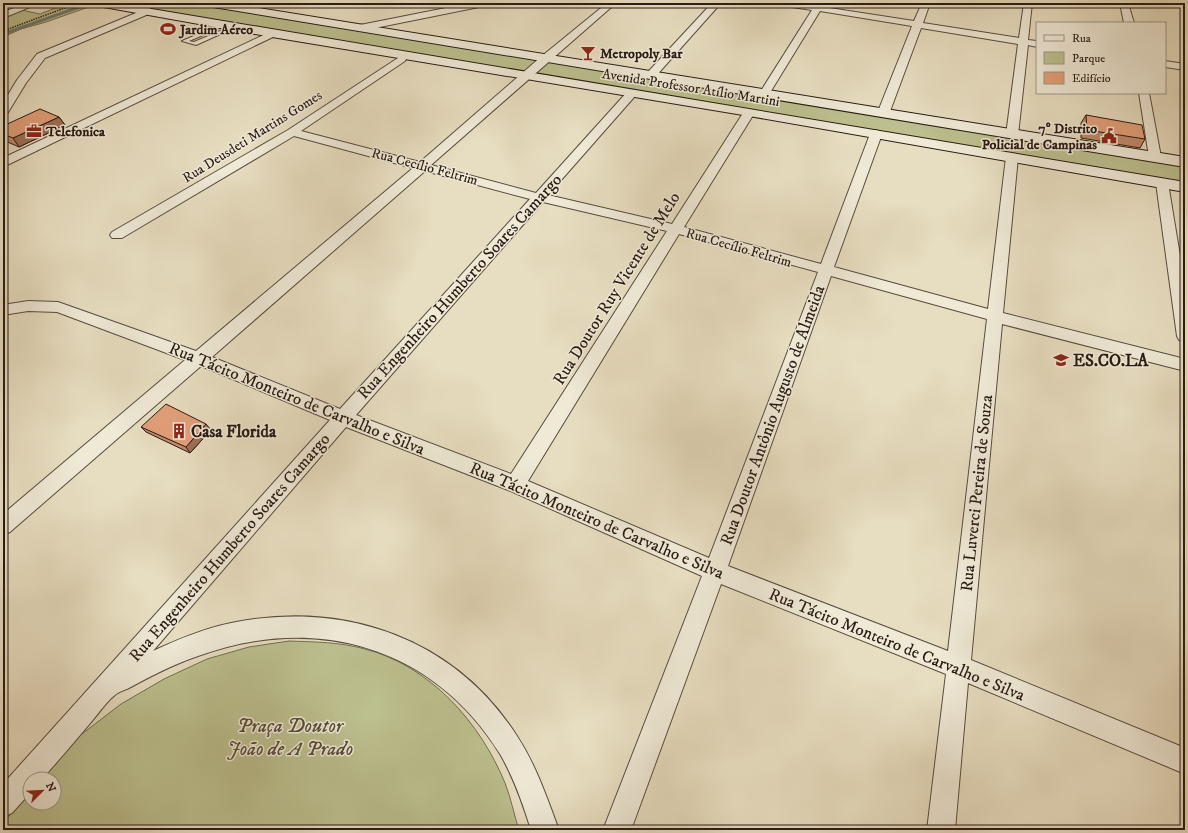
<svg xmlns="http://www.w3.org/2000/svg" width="1188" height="833" viewBox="0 0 1188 833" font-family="'IM FELL DW Pica',serif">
  <rect width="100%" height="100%" fill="#e7ddc0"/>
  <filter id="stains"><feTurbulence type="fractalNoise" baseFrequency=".005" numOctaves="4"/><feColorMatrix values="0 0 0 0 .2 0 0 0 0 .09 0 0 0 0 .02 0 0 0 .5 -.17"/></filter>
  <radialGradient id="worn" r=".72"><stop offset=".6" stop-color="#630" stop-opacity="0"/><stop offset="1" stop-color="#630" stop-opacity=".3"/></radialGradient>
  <!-- green -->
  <g fill="#bcbf8e" stroke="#726d51">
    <polygon points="68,3 97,4 46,22 21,29 3,37 3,17 21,10 40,14"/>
    <polygon points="104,3 201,3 215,5 1185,163 1185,185"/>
    <path d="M289 641C315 642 340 642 365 649 430 666 480 722 505 783 511 798 514 815 519 830H3V823L30 792V803H54V779H41L78 737 121 704 164 679 207 659 249 647Z"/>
  </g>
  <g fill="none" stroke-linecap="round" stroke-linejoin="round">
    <!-- stream -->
    <polyline stroke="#6b7c72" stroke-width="3" points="3,34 82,6"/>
    <!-- service casing -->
    <g stroke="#584c3f" stroke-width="2">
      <polygon id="service" points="222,24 224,26 189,41 194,42 232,26 236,27 196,45 182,41"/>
    </g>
    <!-- minor casing -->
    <g stroke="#584c3f" stroke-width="2">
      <g id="minor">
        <polygon points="28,3 40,3 3,18 3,12"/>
        <polygon points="471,3 488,3 484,6 360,31 355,28 360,25"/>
        <path d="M607 3H616L431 165 536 193 628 91 632 90 637 93 636 95 548 195 672 224 745 110H753L755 112 684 227 821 264 870 134 876 130 880 132 882 134 834 267 988 309 1006 157 1008 154H1016L1018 157 1003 313 1185 359V371L1002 324 971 660 1185 748V774L968 683 955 830H927L946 674 721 584 631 830H603L702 576 508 490 346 427 153 651C179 639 207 627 236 622 347 601 455 639 517 736 536 765 547 798 559 830H531C523 804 514 778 500 754 433 646 315 613 198 656 174 664 151 676 129 688 125 690 118 692 115 695 106 702 99 713 92 721 75 741 59 760 42 779H30V793L12 813 3 817V784L330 420 201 366 10 532 3 535V514L185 360 57 312 28 311 3 315V305L28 301 58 302 196 351 413 168 294 136 122 238H112L110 235 112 232 288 130 401 56 405 57 406 59 405 61 301 131 420 162 542 56ZM425 171 530 199 340 409 212 357ZM543 202 667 231 511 474 356 415ZM679 234 818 272 709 558 528 481ZM831 276 987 319 948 651 728 566Z"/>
        <polygon points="712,3 721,3 655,77 647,77 646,75 647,73"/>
        <polygon points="781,3 815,5 817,3 825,3 823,7 914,21 922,3 930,3 923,23 1019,38 1024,3 1032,3 1028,40 1037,41 1037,47 1028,45 1018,135 1012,139 1006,135 1018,44 921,28 889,114 883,117 877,114 912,26 820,11 768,96 760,96 759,94 812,10 785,6"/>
        <polygon points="1120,3 1128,3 1134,23 1124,23"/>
        <polygon points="148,8 151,9 151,13 45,58 26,83 7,114 3,115 3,103 17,80 37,54"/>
        <polygon points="272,31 277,34 275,36 3,167 3,158"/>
        <polygon points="1165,61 1185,64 1185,70 1165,67"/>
        <polygon points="1139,93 1149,93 1161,157 1159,160 1155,161 1149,157"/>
        <polygon points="1162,179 1168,183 1185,286 1185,342 1179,340 1177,336 1156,183"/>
      </g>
    </g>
    <!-- secondary casing -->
    <g stroke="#291b14" stroke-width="2">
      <g id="secondary">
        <polygon points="93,3 116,3 1185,182 1185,192 749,116 272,37 98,6"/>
        <polygon points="202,3 227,3 1185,157 1185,167 207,6"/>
      </g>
    </g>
    <!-- path -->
    <polyline stroke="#291b14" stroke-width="1.5" stroke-dasharray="1.5 1" stroke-linecap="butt" points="3,31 78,3"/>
    <!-- service -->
    <use href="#service" fill="#efe9d6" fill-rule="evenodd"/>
    <!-- minor -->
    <use href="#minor" fill="#efe9d6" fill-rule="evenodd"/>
    <!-- secondary -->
    <use href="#secondary" fill="#efe9d6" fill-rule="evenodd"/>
  </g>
  <!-- wall -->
  <g fill="#c28968" stroke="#291b14">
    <polygon points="1086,115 1145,139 1140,148 1081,138 1081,123"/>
    <polygon points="59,117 65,125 19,147 3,140 3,126"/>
    <polygon points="141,427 211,430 190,453 146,432"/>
  </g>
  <!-- shaded-wall -->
  <g fill="#9e6f55" stroke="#291b14">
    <polygon points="59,117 65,125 19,147 13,138"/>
    <polygon points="206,424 211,430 190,453 186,447"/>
  </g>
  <!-- building -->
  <g fill="#e29f79" stroke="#291b14">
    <polygon points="40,109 59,117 13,138 3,134 3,126"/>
    <polygon points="1086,115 1142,125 1145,139 1087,130"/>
    <polygon points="166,404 206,424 186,447 141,427"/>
  </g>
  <!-- icons -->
  <defs>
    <g id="stadium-bare" transform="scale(1.2)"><path d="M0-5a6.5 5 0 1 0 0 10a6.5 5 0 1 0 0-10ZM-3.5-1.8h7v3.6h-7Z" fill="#8f2418" stroke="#efe9d6" stroke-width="2.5" paint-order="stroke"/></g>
    <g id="bar-bare" transform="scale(1.2)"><path d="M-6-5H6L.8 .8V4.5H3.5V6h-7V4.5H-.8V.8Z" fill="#8f2418" stroke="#efe9d6" stroke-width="2.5" paint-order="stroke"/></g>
    <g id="office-bare" transform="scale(1.2)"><path d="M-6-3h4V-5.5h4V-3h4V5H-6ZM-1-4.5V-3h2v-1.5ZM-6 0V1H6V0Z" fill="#8f2418" stroke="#efe9d6" stroke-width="2.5" paint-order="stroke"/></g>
    <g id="civic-bare" transform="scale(1.2)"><path d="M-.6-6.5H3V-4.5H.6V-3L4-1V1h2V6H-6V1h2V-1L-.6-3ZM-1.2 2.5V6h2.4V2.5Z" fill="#8f2418" stroke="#efe9d6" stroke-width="2.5" paint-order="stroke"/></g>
    <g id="school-bare" transform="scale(1.2)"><path d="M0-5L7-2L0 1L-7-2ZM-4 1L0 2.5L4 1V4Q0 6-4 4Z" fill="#8f2418" stroke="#efe9d6" stroke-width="2.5" paint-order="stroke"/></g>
    <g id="building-bare" transform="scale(1.2)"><path d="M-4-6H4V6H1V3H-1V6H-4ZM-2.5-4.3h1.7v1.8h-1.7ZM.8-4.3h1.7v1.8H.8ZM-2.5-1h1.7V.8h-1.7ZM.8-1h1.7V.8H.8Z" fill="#8f2418" stroke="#efe9d6" stroke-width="2.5" paint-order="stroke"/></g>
  </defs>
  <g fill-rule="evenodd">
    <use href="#stadium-bare" x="168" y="29"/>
    <use href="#bar-bare" x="588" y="53"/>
    <use href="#office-bare" x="34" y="131"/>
    <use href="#civic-bare" x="1109" y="136"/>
    <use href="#school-bare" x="1061" y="360"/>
    <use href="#building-bare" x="179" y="431"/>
  </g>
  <g text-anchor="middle" stroke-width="3" stroke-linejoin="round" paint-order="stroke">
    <!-- far-poi labels -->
    <g font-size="14" font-weight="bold" fill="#291b14" stroke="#efe9d6" text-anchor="start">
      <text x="180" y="34">Jardim Aéreo</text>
      <text x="600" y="58">Metropoly Bar</text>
      <text x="1097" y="133" text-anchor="end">7º Distrito<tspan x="1097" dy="16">Policial de Campinas</tspan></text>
      <text x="46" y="136">Telefonica</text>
    </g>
    <!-- far-street labels -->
    <g font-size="14" fill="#291b14" stroke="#efe9d6">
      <text transform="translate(691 87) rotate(9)" y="5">Avenida Professor Atílio Martini</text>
      <text transform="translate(252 136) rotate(-32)" y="5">Rua Deusdeti Martins Gomes</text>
      <text transform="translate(425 166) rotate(15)" y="5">Rua Cecílio Feltrim</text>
      <text transform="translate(739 247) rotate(16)" y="5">Rua Cecílio Feltrim</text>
    </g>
    <!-- street labels -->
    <g font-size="17" fill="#291b14" stroke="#efe9d6">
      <text transform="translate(459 286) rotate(-48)" y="6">Rua Engenheiro Humberto Soares Camargo</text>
      <text transform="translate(616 288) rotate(-58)" y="6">Rua Doutor Ruy Vicente de Melo</text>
      <text transform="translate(297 398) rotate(22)" y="6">Rua Tácito Monteiro de Carvalho e Silva</text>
      <text transform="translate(772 415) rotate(-70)" y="6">Rua Doutor Antônio Augusto de Almeida</text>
      <text transform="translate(976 493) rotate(-84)" y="6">Rua Luverci Pereira de Souza</text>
      <text transform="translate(597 520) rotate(23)" y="6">Rua Tácito Monteiro de Carvalho e Silva</text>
      <text transform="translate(229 547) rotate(-49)" y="6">Rua Engenheiro Humberto Soares Camargo</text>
      <text transform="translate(897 644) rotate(22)" y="6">Rua Tácito Monteiro de Carvalho e Silva</text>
    </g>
    <!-- poi labels -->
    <g font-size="17" font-weight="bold" fill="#291b14" stroke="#efe9d6" text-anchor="start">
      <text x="1073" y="366">ES.CO.LA</text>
      <text x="191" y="437">Casa Florida</text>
    </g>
    <!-- near-park labels -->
    <g font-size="20" font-style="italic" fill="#554c39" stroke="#efe9d6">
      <text x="290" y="732">Praça Doutor<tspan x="290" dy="23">João de A Prado</tspan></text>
    </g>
  </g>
  <!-- margin -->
  <rect width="1188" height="833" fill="none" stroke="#e7ddc0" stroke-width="16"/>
  <rect x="4" y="4" width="1180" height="825" fill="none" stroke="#291b14" stroke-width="2"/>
  <rect x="8" y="8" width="1172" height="817" fill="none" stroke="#291b14"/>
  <!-- legend -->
  <rect x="1036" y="22" width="130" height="72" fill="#efe9d6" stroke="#a09788"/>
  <rect x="1044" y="35" width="20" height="6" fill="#efe9d6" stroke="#a09788"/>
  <text x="1072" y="42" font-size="12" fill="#291b14">Rua</text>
  <rect x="1044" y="52" width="20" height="12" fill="#bcbf8e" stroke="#a09788"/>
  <text x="1072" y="62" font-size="12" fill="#291b14">Parque</text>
  <rect x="1044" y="72" width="20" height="12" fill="#e29f79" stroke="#a09788"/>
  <text x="1072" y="82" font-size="12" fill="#291b14">Edifício</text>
  <!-- north arrow -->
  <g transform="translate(42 791) rotate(66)"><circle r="19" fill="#efe9d6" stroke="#a09788"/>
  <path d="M0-3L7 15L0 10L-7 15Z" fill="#8f2418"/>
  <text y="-6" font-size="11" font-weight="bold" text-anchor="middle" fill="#291b14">N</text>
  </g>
  <rect width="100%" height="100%" filter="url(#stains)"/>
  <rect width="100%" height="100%" fill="url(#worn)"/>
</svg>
